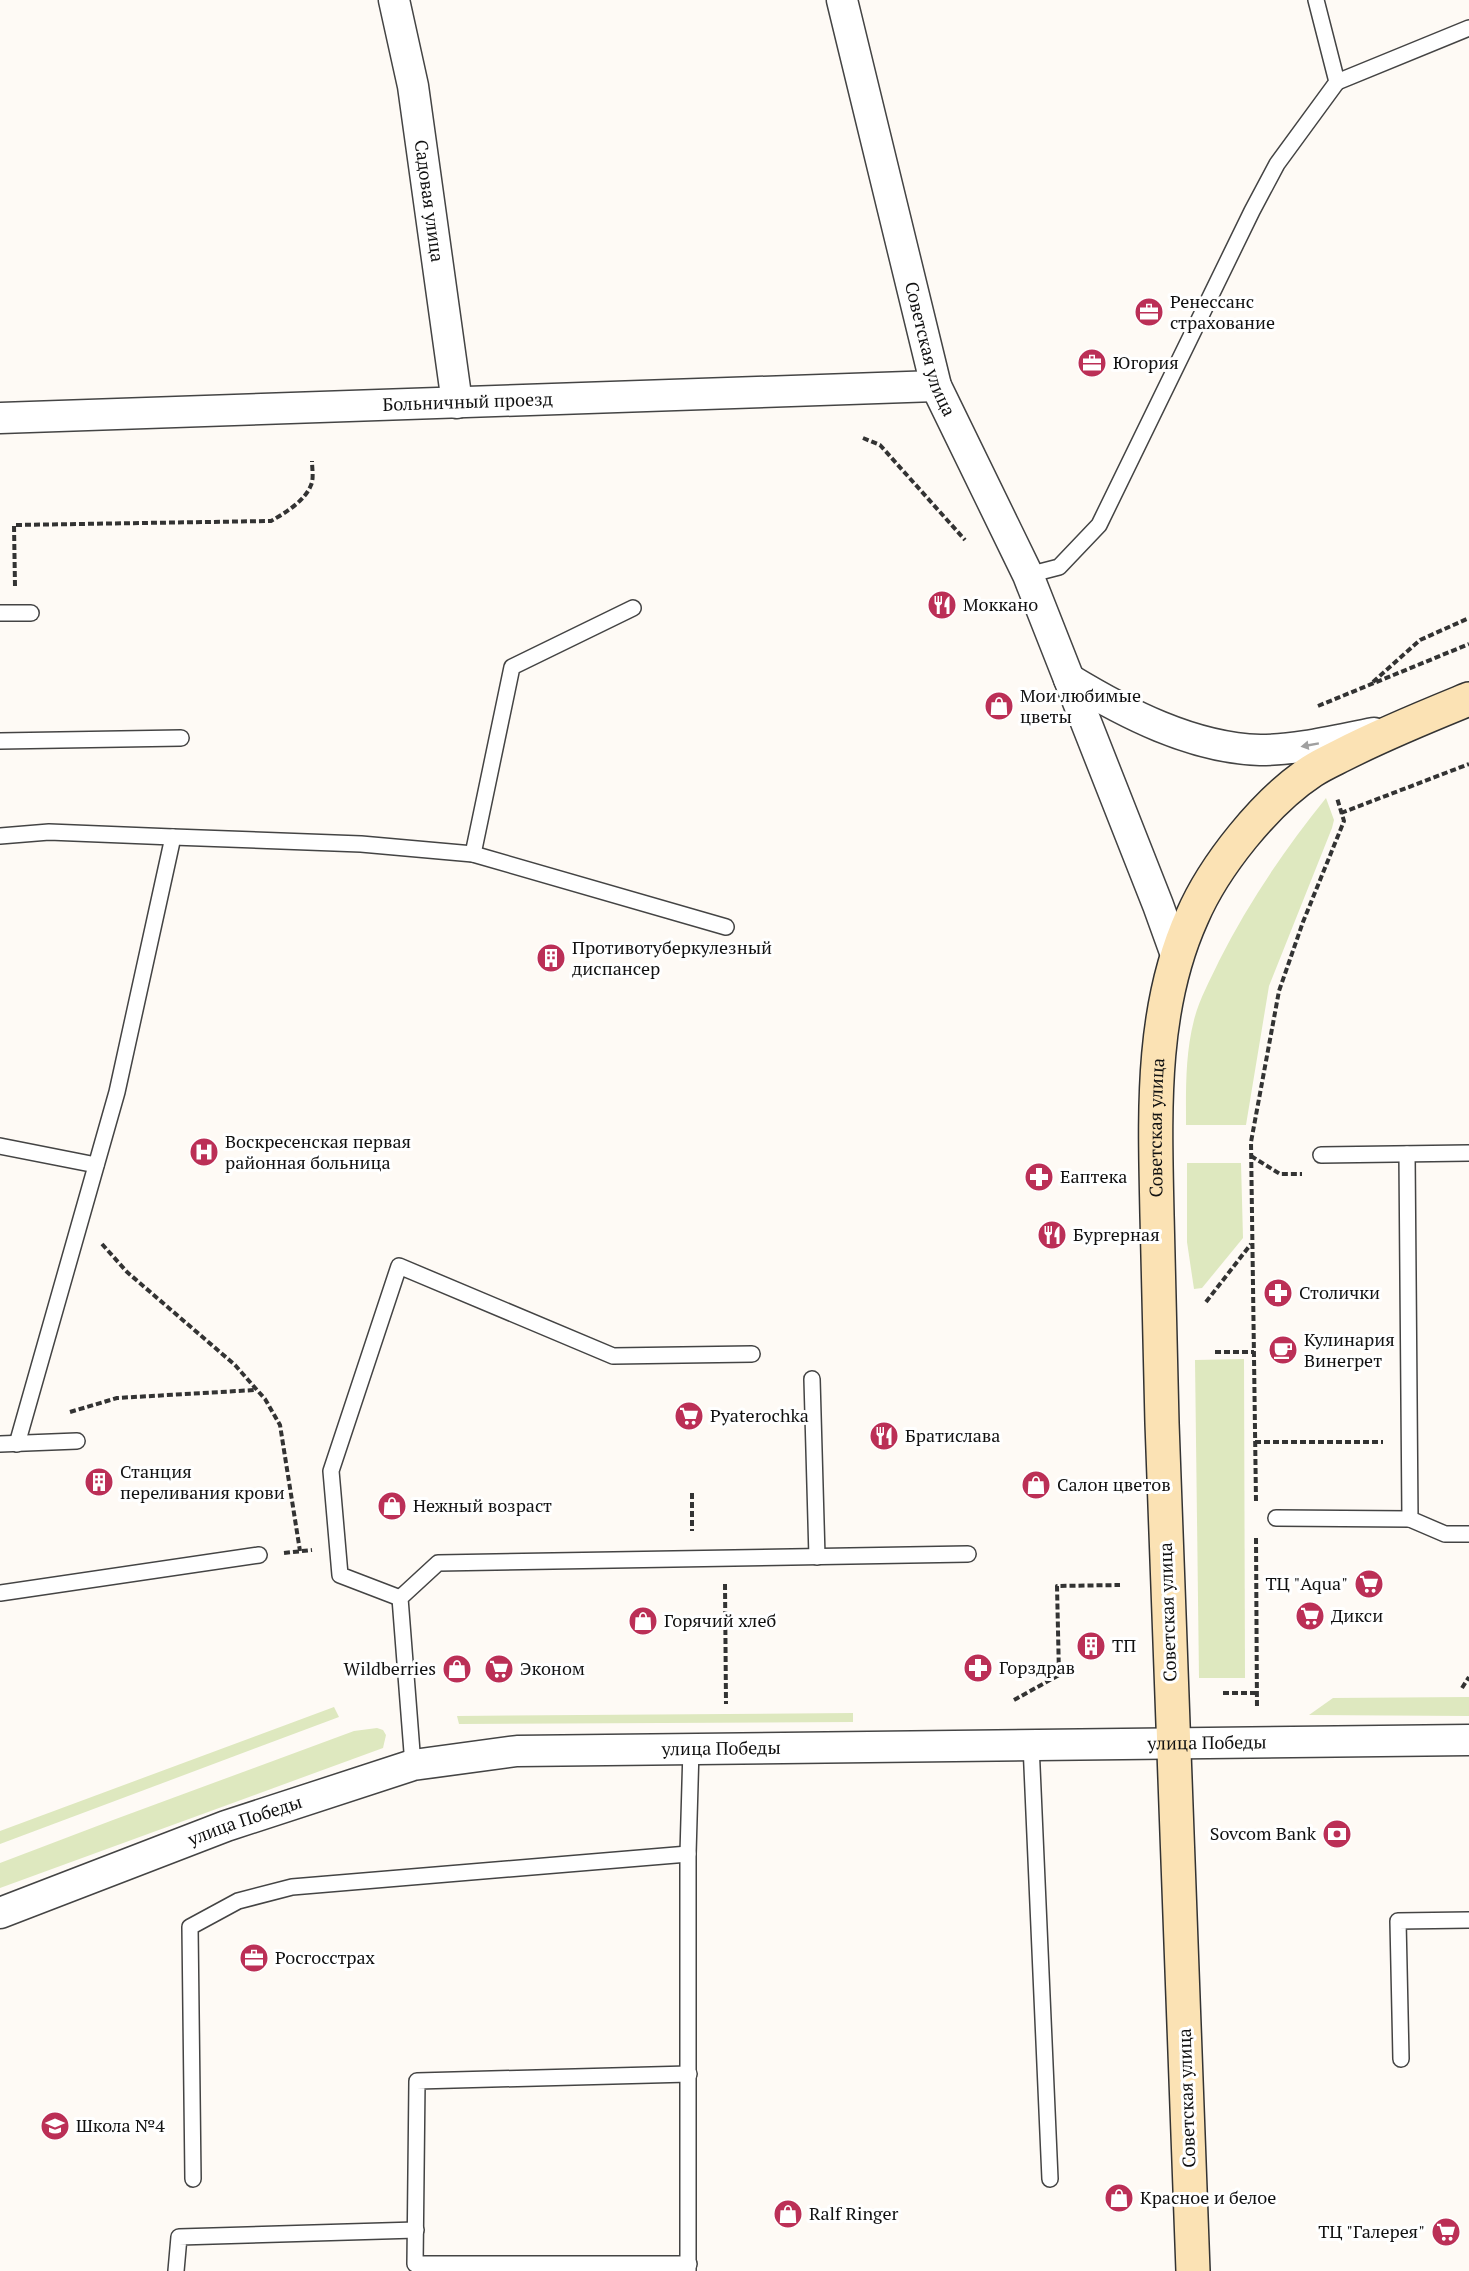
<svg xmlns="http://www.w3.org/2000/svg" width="1469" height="2271" viewBox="0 0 1469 2271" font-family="'PT Serif',serif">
  <rect width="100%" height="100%" fill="#fefaf5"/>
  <!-- green -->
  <g fill="#dee8bf">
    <path d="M1326 798 1334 820 1332 828 1269 986 1246 1125H1186C1186 1090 1185 1055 1194 1020 1199 1000 1210 980 1219 961 1248 903 1285 849 1326 798Z"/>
    <polygon points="1187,1163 1241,1163 1243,1238 1202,1288 1194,1289 1187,1242"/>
    <polygon points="1244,1359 1245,1678 1199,1678 1195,1360"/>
    <polygon points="1469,1697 1469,1716 1309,1715 1333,1698"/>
    <polygon points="334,1707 339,1717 0,1844 0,1831"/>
    <polygon points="853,1713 853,1722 459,1724 457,1716"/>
    <polygon points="377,1728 383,1730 386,1735 383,1748 0,1888 0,1863 113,1820 354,1731"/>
  </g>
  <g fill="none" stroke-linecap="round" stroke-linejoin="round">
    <!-- service casing -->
    <g stroke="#444" stroke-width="18">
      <g id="service">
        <polyline points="1337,82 1469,28"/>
        <polyline points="1028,575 1059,567 1099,525 1252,211 1277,164 1337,82 1316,0"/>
        <polyline points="0,613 31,613"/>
        <polyline points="0,741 181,738"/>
        <polyline points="0,836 49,832 173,837 361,844 473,854 726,927"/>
        <polyline points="473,854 512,667 633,608"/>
        <polyline points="0,1146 96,1165"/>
        <polyline points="1407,1154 1410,1519 1445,1534 1469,1534"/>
        <polyline points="1321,1155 1469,1153"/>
        <polyline points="812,1379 817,1557"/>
        <polyline points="0,1444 77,1441"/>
        <polyline points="17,1444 117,1092 173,837"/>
        <polyline points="1276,1518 1410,1519"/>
        <polyline points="0,1593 259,1555"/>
        <polyline points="400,1598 340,1575 331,1471 399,1266 613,1356 752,1354"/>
        <polyline points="1031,1744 1050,2179"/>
        <polyline points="413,1765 400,1598 438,1563 968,1554"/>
        <polyline points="1401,2059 1398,1921 1469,1920"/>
        <polyline points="689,2074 417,2081 415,2264 689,2264"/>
        <polyline points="193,2179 190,1927 238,1901 292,1887 688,1854"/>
        <polyline points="176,2271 179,2237 416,2230"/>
        <polyline points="688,2271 688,1854 691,1749"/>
      </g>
    </g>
    <!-- minor casing -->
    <g stroke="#444" stroke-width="33">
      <g id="minor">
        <path id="s1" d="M394 0 413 86 457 403"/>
        <path id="s2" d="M842 0 936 386 1028 575 1158 905 1176 955"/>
        <path id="s3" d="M0 418 936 386"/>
        <path d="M1069 679C1125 713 1192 748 1260 750 1298 750 1337 740 1374 733"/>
        <path id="s4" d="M0 1913 226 1826 413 1765 517 1751 1469 1740"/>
      </g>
    </g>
    <!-- secondary casing -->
    <g stroke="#333" stroke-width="36">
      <g id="secondary">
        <path id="s5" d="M1193 2271C1184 1988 1171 1706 1162 1423 1160 1353 1159 1284 1157 1215 1155 1115 1150 1010 1192 917 1214 866 1265 802 1312 771 1321 765 1332 760 1342 755 1385 733 1425 717 1469 699"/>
      </g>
    </g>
    <!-- path -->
    <g stroke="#333" stroke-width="4" stroke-dasharray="6 3" stroke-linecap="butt">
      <polyline points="863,438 880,445 965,540"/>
      <path d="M15 586 14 525 271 521C285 513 305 501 311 485 314 479 312 468 312 461"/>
      <polyline points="1373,682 1420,640 1469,618"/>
      <polyline points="1318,706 1469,644"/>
      <polyline points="1341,813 1469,764"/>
      <polyline points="1251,1156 1280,1174 1302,1174"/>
      <polyline points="102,1244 127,1272 235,1365 265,1399 280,1425 300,1551"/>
      <polyline points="1206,1302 1251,1244"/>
      <polyline points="1215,1352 1254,1352"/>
      <polyline points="70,1412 117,1398 255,1390"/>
      <polyline points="1255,1442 1383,1442"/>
      <polyline points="692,1493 692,1531"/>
      <polyline points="1256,1501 1251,1142 1279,991 1303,922 1344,821 1337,798"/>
      <polyline points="1256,1538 1257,1708"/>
      <polyline points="284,1553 312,1550"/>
      <polyline points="725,1584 726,1704"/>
      <polyline points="1462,1688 1469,1677"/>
      <polyline points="1223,1693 1257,1693"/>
      <polyline points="1014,1700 1059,1675 1057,1586 1120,1585"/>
    </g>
    <!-- service -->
    <use href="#service" stroke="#fff" stroke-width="15"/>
    <!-- minor -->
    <use href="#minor" stroke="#fff" stroke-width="30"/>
    <!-- secondary -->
    <use href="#secondary" stroke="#fbe2b4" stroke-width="33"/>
  </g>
  <!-- one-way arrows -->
  <defs><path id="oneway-solid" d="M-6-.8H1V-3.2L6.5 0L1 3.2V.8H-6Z" transform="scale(1.5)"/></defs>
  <use fill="#a0a0a0" href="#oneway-solid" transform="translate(1310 745) rotate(170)"/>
  <!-- icons -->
  <defs>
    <g id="office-disc" transform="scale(1.5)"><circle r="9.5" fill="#bb2f56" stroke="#fff"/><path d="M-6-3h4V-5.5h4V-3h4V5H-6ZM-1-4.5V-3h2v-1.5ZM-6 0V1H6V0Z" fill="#fff"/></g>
    <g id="restaurant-disc" transform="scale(1.5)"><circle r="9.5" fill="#bb2f56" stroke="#fff"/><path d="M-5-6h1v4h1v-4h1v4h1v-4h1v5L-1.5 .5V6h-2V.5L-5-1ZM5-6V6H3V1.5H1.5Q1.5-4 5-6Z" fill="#fff"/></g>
    <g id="shop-disc" transform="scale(1.5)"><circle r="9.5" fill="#bb2f56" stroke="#fff"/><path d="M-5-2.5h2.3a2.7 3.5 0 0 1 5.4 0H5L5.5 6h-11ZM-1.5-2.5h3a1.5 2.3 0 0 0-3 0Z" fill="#fff"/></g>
    <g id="building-disc" transform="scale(1.5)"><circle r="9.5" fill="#bb2f56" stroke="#fff"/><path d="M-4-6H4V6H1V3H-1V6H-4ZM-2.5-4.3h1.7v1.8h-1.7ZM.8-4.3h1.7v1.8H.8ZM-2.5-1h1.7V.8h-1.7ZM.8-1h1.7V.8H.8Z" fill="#fff"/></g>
    <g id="hospital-disc" transform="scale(1.5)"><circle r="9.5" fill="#bb2f56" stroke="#fff"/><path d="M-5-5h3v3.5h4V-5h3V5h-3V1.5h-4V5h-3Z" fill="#fff"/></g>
    <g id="pharmacy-disc" transform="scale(1.5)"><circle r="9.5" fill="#bb2f56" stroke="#fff"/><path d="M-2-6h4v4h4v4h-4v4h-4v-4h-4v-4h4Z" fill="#fff"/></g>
    <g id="cafe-disc" transform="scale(1.5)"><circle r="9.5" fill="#bb2f56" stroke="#fff"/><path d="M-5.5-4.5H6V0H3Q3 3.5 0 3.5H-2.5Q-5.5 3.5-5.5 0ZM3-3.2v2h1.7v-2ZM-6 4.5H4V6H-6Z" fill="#fff"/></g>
    <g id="supermarket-disc" transform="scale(1.5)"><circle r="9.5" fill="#bb2f56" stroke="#fff"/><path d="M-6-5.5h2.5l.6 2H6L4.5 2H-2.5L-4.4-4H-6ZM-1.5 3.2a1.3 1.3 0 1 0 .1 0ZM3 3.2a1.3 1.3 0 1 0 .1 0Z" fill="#fff"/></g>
    <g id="bank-disc" transform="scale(1.5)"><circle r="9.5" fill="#bb2f56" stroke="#fff"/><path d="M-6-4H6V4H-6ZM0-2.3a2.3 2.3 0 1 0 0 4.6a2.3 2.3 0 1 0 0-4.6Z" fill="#fff"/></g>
    <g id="school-disc" transform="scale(1.5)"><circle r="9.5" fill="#bb2f56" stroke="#fff"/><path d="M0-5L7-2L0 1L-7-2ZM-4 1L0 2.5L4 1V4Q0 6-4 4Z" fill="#fff"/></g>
  </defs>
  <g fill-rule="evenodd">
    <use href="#office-disc" x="1149" y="312"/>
    <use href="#office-disc" x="1092" y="363"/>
    <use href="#restaurant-disc" x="942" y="605"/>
    <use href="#shop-disc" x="999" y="706"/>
    <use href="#building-disc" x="551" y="958"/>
    <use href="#hospital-disc" x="204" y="1152"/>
    <use href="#pharmacy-disc" x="1039" y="1177"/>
    <use href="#restaurant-disc" x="1052" y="1235"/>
    <use href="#pharmacy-disc" x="1278" y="1293"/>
    <use href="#cafe-disc" x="1283" y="1350"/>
    <use href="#supermarket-disc" x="689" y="1416"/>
    <use href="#restaurant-disc" x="884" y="1436"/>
    <use href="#building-disc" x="99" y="1482"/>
    <use href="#shop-disc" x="1036" y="1485"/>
    <use href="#shop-disc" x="392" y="1506"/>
    <use href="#supermarket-disc" x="1369" y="1584"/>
    <use href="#supermarket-disc" x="1310" y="1616"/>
    <use href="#shop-disc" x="643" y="1621"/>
    <use href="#building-disc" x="1091" y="1646"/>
    <use href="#pharmacy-disc" x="978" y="1668"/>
    <use href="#shop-disc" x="457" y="1669"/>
    <use href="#supermarket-disc" x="499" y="1669"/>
    <use href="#bank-disc" x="1337" y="1834"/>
    <use href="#office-disc" x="254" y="1958"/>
    <use href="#school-disc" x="55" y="2126"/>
    <use href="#shop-disc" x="1119" y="2198"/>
    <use href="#shop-disc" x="788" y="2214"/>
    <use href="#supermarket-disc" x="1446" y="2232"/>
  </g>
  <g text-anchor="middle" stroke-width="6" stroke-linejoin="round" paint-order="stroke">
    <!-- street labels -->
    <g font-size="18" fill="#111" stroke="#fff">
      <text dy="6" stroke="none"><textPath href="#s1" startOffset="204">Садовая улица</textPath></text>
      <text dy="6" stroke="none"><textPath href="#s2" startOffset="360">Советская улица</textPath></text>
      <text dy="6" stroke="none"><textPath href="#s3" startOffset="468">Больничный проезд</textPath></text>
      <text dy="6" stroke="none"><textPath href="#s5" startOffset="1144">Советская улица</textPath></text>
      <text transform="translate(1168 1612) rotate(-92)" y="6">Советская улица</text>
      <text dy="6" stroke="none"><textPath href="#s4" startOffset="1234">улица Победы</textPath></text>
      <text dy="6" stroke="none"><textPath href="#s4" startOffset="748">улица Победы</textPath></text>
      <text dy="6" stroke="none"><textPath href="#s4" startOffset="262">улица Победы</textPath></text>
      <text transform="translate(1187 2098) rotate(-92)" y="6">Советская улица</text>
    </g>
    <!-- poi labels -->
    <g font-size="18" fill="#111" stroke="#fff" text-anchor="start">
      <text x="1170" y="308">Ренессанс<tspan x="1170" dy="21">страхование</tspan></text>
      <text x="1113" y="369">Югория</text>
      <text x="963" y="611">Моккано</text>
      <text x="1020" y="702">Мои любимые<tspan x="1020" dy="21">цветы</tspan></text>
      <text x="572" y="954">Противотуберкулезный<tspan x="572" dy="21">диспансер</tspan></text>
      <text x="225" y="1148">Воскресенская первая<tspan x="225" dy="21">районная больница</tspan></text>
      <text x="1060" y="1183">Еаптека</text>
      <text x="1073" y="1241">Бургерная</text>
      <text x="1299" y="1299">Столички</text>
      <text x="1304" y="1346">Кулинария<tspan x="1304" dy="21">Винегрет</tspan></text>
      <text x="710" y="1422">Pyaterochka</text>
      <text x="905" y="1442">Братислава</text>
      <text x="120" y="1478">Станция<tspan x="120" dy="21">переливания крови</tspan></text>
      <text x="1057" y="1491">Салон цветов</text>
      <text x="413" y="1512">Нежный возраст</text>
      <text x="1348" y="1590" text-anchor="end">ТЦ "Aqua"</text>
      <text x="1331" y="1622">Дикси</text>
      <text x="664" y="1627">Горячий хлеб</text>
      <text x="1112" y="1652">ТП</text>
      <text x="999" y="1674">Горздрав</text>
      <text x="436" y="1675" text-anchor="end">Wildberries</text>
      <text x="520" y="1675">Эконом</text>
      <text x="1316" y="1840" text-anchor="end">Sovcom Bank</text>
      <text x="275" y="1964">Росгосстрах</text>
      <text x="76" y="2132">Школа №4</text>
      <text x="1140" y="2204">Красное и белое</text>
      <text x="809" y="2220">Ralf Ringer</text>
      <text x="1425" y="2238" text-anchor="end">ТЦ "Галерея"</text>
    </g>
  </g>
</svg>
